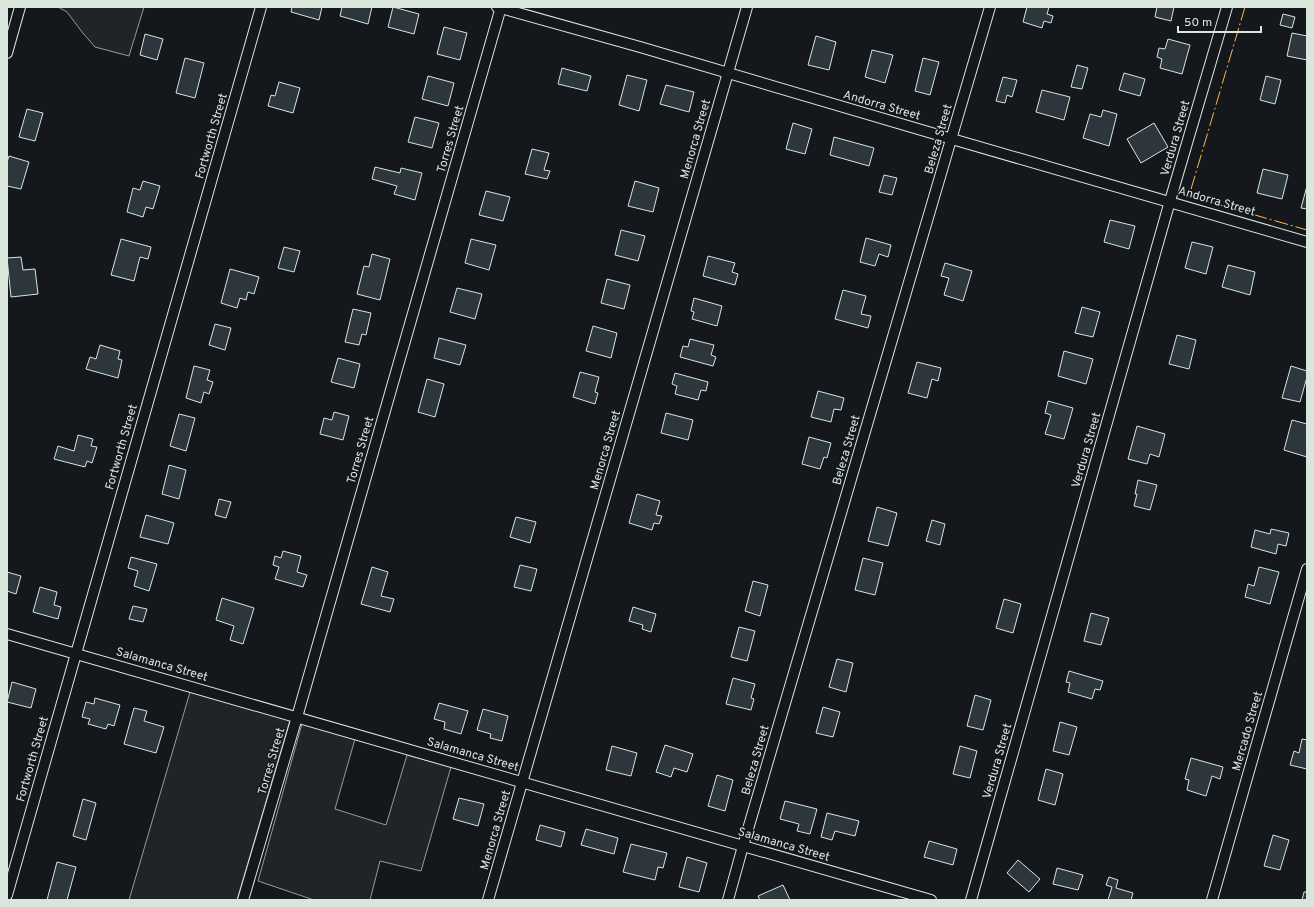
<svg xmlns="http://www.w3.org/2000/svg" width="1314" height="907" viewBox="0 0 1314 907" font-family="Overpass,sans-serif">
  <rect width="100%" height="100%" fill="#14181c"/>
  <!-- green -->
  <g fill="#202428" stroke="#939e99">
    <polygon points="58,7 144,7 129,56 95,47 82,32 67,12"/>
    <polygon points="190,692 290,720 237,900 129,900"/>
    <polygon points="302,724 355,739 335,809 386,825 407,755 451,767 421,871 380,861 370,900 314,900 258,881"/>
  </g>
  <!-- building -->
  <g fill="#2c363c" stroke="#d8e6dc">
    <polygon points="292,7 322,7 319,20 291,12"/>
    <polygon points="342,7 372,7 368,24 340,16"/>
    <polygon points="393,7 419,14 414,34 388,27"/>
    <polygon points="1027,7 1049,7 1047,14 1053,16 1051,23 1044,21 1042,28 1023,22"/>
    <polygon points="1157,7 1174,7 1171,21 1155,17"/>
    <polygon points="1283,14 1295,17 1292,28 1280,25"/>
    <polygon points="444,27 467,33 460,60 437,54"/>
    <polygon points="1292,33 1307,36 1307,60 1287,56"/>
    <polygon points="145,34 163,39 157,60 140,55"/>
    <polygon points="816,36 836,42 829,70 808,65"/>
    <polygon points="1168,39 1190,45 1182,74 1160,68 1162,59 1157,57 1159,48 1165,49"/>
    <polygon points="872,50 893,55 885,83 865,77"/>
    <polygon points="185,58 204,63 195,98 176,93"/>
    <polygon points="923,58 939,62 930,95 915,91"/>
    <polygon points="1077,65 1088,68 1082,89 1071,87"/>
    <polygon points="562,68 591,76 587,91 558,84"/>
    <polygon points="1124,73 1145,79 1140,96 1119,90"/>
    <polygon points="627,75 647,80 639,111 619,105"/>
    <polygon points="428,76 454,83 448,106 422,99"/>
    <polygon points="1266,76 1281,80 1275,104 1260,100"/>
    <polygon points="1003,77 1017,80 1012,97 1007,95 1005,103 996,101"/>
    <polygon points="279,82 300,88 293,113 268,106 271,95 275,96"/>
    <polygon points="666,85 694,92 689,112 660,104"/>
    <polygon points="1042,90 1070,97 1064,120 1036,112"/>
    <polygon points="27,109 43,113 35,141 19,137"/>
    <polygon points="1103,110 1117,114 1109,146 1083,138 1090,114 1101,117"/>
    <polygon points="415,117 439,123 432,148 408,142"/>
    <polygon points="793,123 812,129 805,154 786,149"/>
    <polygon points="1154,123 1168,147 1141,163 1127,139"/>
    <polygon points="834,137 874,148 869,166 830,155"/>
    <polygon points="532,149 549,153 544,170 550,171 547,179 525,174"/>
    <polygon points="9,156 29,162 21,189 7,186 7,162"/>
    <polygon points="375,167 400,173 401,168 422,173 415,200 394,194 397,186 372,179"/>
    <polygon points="1263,169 1288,175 1282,199 1257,193"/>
    <polygon points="884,175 897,178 892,195 879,192"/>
    <polygon points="143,181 160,186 153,209 146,207 143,217 127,212 133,188 140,190"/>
    <polygon points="635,181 659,188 653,212 628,206"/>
    <polygon points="1307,186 1307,209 1301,208"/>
    <polygon points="486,191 510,197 503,221 479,215"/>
    <polygon points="1110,220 1135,226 1129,249 1104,242"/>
    <polygon points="621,230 645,236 638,261 615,255"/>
    <polygon points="866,238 891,245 888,257 879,254 875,266 860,262"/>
    <polygon points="121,239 151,247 148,259 140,257 134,281 111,275"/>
    <polygon points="471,239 496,245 489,270 465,263"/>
    <polygon points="1192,242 1213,247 1206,274 1185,268"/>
    <polygon points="284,247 300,251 294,272 278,268"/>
    <polygon points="372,254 390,259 380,300 357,294 364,266 369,267"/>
    <polygon points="708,256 735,263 732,272 738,274 735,285 703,276"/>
    <polygon points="21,257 23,270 35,269 38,294 11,297 7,258"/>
    <polygon points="945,263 972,271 963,301 944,295 949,278 941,276"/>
    <polygon points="1228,265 1255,272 1250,295 1222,287"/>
    <polygon points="230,269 259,277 254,294 248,292 246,300 240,298 237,308 221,303"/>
    <polygon points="607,279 630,285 624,309 601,303"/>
    <polygon points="457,288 482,294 475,319 450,312"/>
    <polygon points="843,290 866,296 861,314 871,316 868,328 835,319"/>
    <polygon points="694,298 722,306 717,326 692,319 694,312 691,311"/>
    <polygon points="1082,307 1100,312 1093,337 1075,333"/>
    <polygon points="353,309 371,313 366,335 362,334 359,345 345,342"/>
    <polygon points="215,324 231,328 225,350 209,345"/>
    <polygon points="593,326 617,333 611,358 586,351"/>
    <polygon points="1177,335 1196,340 1189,369 1169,364"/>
    <polygon points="439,338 466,345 460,365 434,358"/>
    <polygon points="690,339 714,345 711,355 716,357 713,366 680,357 683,346 688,347"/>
    <polygon points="100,345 120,351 118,359 122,360 118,378 86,369 90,357 96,359"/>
    <polygon points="1064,351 1093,359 1086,384 1058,376"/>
    <polygon points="338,358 360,364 354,388 331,382"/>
    <polygon points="917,362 941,368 938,381 932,379 927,398 908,393"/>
    <polygon points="194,366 210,370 207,380 213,382 209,394 204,392 201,403 186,398"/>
    <polygon points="1291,366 1307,371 1307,377 1300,402 1282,398"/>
    <polygon points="580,372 599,377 595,392 598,393 595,404 573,397"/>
    <polygon points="675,373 708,382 706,391 701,390 698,400 675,394 677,386 672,384"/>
    <polygon points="427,379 444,384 435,417 418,412"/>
    <polygon points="818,391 844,398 841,410 834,409 831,422 811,417"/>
    <polygon points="1048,401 1073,408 1064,439 1045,434 1051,415 1045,413"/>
    <polygon points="334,412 349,416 343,440 320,434 324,418 332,420"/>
    <polygon points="666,413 693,420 688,440 661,433"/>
    <polygon points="179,414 195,418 186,451 170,446"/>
    <polygon points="1292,420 1307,424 1307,457 1284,450"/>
    <polygon points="1137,426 1165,434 1159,457 1150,454 1147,464 1128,459"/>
    <polygon points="78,435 93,439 91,446 97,447 92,463 87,461 85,467 54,459 58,446 74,451"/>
    <polygon points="809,437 831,443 827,458 824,457 820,469 802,464"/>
    <polygon points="169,465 186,470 179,499 162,494"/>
    <polygon points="1138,480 1157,485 1150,510 1134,506 1137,494 1135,494"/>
    <polygon points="637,494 660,501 656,515 662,516 659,524 654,523 652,530 629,523"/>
    <polygon points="219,499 231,502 226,518 215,515"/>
    <polygon points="877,507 897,513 888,546 868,541"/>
    <polygon points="146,515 174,523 168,544 140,537"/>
    <polygon points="516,517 536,522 530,543 510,537"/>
    <polygon points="932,520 945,524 940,545 926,541"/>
    <polygon points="1271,529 1289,533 1286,546 1278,544 1276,554 1251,547 1255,530 1270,534"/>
    <polygon points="283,551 301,556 297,572 307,575 303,587 275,579 279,567 273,565 275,556 281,558"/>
    <polygon points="131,557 157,564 149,591 134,586 138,571 128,568"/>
    <polygon points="863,558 883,563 875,595 855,590"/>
    <polygon points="520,565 537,569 531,591 514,587"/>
    <polygon points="372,567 388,572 381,596 394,599 390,612 361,604"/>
    <polygon points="1259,567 1279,572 1270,604 1245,597 1248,584 1254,586"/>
    <polygon points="7,572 21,576 16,594 7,591"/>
    <polygon points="753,581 768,585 760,616 745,611"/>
    <polygon points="40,587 57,592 54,605 61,607 58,619 33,612"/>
    <polygon points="222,598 254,608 243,644 230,640 234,626 216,620"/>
    <polygon points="1004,599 1021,604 1013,633 996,628"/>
    <polygon points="133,606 147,609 143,622 129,619"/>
    <polygon points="633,607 656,614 651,632 642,629 643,625 629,621"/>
    <polygon points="1091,613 1109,618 1101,645 1084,641"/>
    <polygon points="739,627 755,631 747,661 731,657"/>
    <polygon points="837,659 853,663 846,692 829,687"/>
    <polygon points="1069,671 1103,681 1100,690 1095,689 1092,699 1068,692 1070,683 1066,682"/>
    <polygon points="733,678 755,684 751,698 754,699 751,710 726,704"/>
    <polygon points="12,682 36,689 31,708 7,702"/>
    <polygon points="975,695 991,700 983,730 967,726"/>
    <polygon points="95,698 120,705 114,726 108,724 106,729 88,724 90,719 82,717 86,702 94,704"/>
    <polygon points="439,703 468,711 461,734 444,729 445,722 434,719"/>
    <polygon points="823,707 840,712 833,737 816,733"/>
    <polygon points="134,708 147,711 144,721 164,727 156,753 124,744"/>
    <polygon points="483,709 508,716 502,741 490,738 491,734 477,730"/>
    <polygon points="1060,722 1077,727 1069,755 1053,751"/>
    <polygon points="1302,739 1307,740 1307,769 1290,765 1294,751 1299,753"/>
    <polygon points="665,745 693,754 687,772 674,768 671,777 656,772"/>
    <polygon points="612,746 637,753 631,776 606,770"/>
    <polygon points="960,746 977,751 970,778 953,774"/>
    <polygon points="1191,758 1223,767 1220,779 1212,776 1206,796 1187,790 1189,780 1185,779"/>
    <polygon points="1046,769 1063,774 1055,805 1038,800"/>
    <polygon points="717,775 733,780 725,811 708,806"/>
    <polygon points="459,798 484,804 478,826 453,819"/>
    <polygon points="83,799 96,803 86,840 73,836"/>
    <polygon points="785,801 817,809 810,834 797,831 799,824 780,819"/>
    <polygon points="827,813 859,821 855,836 835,831 832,840 821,837"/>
    <polygon points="540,825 565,832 561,847 536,840"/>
    <polygon points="586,829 618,838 614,854 581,845"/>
    <polygon points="1273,835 1289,840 1280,870 1264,866"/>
    <polygon points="929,841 957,849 953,865 924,857"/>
    <polygon points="631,844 667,853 663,868 658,867 655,880 623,872"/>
    <polygon points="687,857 707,863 699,892 679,887"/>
    <polygon points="1018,860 1040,879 1029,892 1007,873"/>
    <polygon points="57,862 76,867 67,900 47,900"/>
    <polygon points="1057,868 1083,875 1078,890 1053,884"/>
    <polygon points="1109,877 1118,880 1116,888 1133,893 1131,900 1108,900 1112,887 1106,885"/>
    <polygon points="783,885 790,900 760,900 758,896"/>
    <polygon points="1304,892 1307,892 1307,900 1302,900"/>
  </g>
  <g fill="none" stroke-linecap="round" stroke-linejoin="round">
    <!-- minor casing -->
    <g stroke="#d8e6dc" stroke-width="12">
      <g id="minor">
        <polyline points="497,7 640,47 952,139 1307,242"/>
        <polyline points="7,53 20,7"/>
        <polyline points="7,634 931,900"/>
        <polyline points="7,895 261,7"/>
        <polyline points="243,900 297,717 501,7"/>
        <polyline points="488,900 747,7"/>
        <polyline points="728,900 743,846 990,7"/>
        <polyline points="971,900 1170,201 1227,7"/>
        <polyline points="1212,900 1307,569"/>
      </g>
    </g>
    <!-- minor -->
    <use href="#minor" stroke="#14181c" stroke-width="10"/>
    <!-- power -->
    <polyline stroke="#ffb74d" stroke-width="1" stroke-dasharray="14 3 2 3" stroke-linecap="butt" points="1245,7 1189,196 1307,230"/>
  </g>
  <g text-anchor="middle" stroke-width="3" stroke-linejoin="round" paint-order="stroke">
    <!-- street labels -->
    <g font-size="12" fill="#d8e6dc" stroke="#14181c">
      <text transform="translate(882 105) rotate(16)" y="4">Andorra Street</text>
      <text transform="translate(211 136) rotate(-74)" y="4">Fortworth Street</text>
      <text transform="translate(1175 138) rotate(-74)" y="4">Verdura Street</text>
      <text transform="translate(450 139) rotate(-74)" y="4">Torres Street</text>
      <text transform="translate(695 139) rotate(-74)" y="4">Menorca Street</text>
      <text transform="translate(938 139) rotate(-74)" y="4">Beleza Street</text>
      <text transform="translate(1217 201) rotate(16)" y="4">Andorra Street</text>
      <text transform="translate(121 447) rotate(-74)" y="4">Fortworth Street</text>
      <text transform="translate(360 450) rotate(-74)" y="4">Torres Street</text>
      <text transform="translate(605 450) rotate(-74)" y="4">Menorca Street</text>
      <text transform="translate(846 450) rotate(-74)" y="4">Beleza Street</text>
      <text transform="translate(1086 450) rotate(-74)" y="4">Verdura Street</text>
      <text transform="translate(162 664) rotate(16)" y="4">Salamanca Street</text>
      <text transform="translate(1247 731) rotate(-74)" y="4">Mercado Street</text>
      <text transform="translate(473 754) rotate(16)" y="4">Salamanca Street</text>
      <text transform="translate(32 759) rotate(-74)" y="4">Fortworth Street</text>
      <text transform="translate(755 760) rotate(-74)" y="4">Beleza Street</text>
      <text transform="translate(271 761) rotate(-74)" y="4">Torres Street</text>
      <text transform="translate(997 761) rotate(-74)" y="4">Verdura Street</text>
      <text transform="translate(495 830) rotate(-74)" y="4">Menorca Street</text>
      <text transform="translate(784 844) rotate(16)" y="4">Salamanca Street</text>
    </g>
  </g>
  <!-- border -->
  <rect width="1314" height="907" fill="none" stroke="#d8e6dc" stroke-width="16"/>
  <!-- scale -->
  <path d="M1178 26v6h83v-6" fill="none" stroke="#d8e6dc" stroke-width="2"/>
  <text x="1184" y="26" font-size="12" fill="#d8e6dc" stroke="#14181c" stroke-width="3" paint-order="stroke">50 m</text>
</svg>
